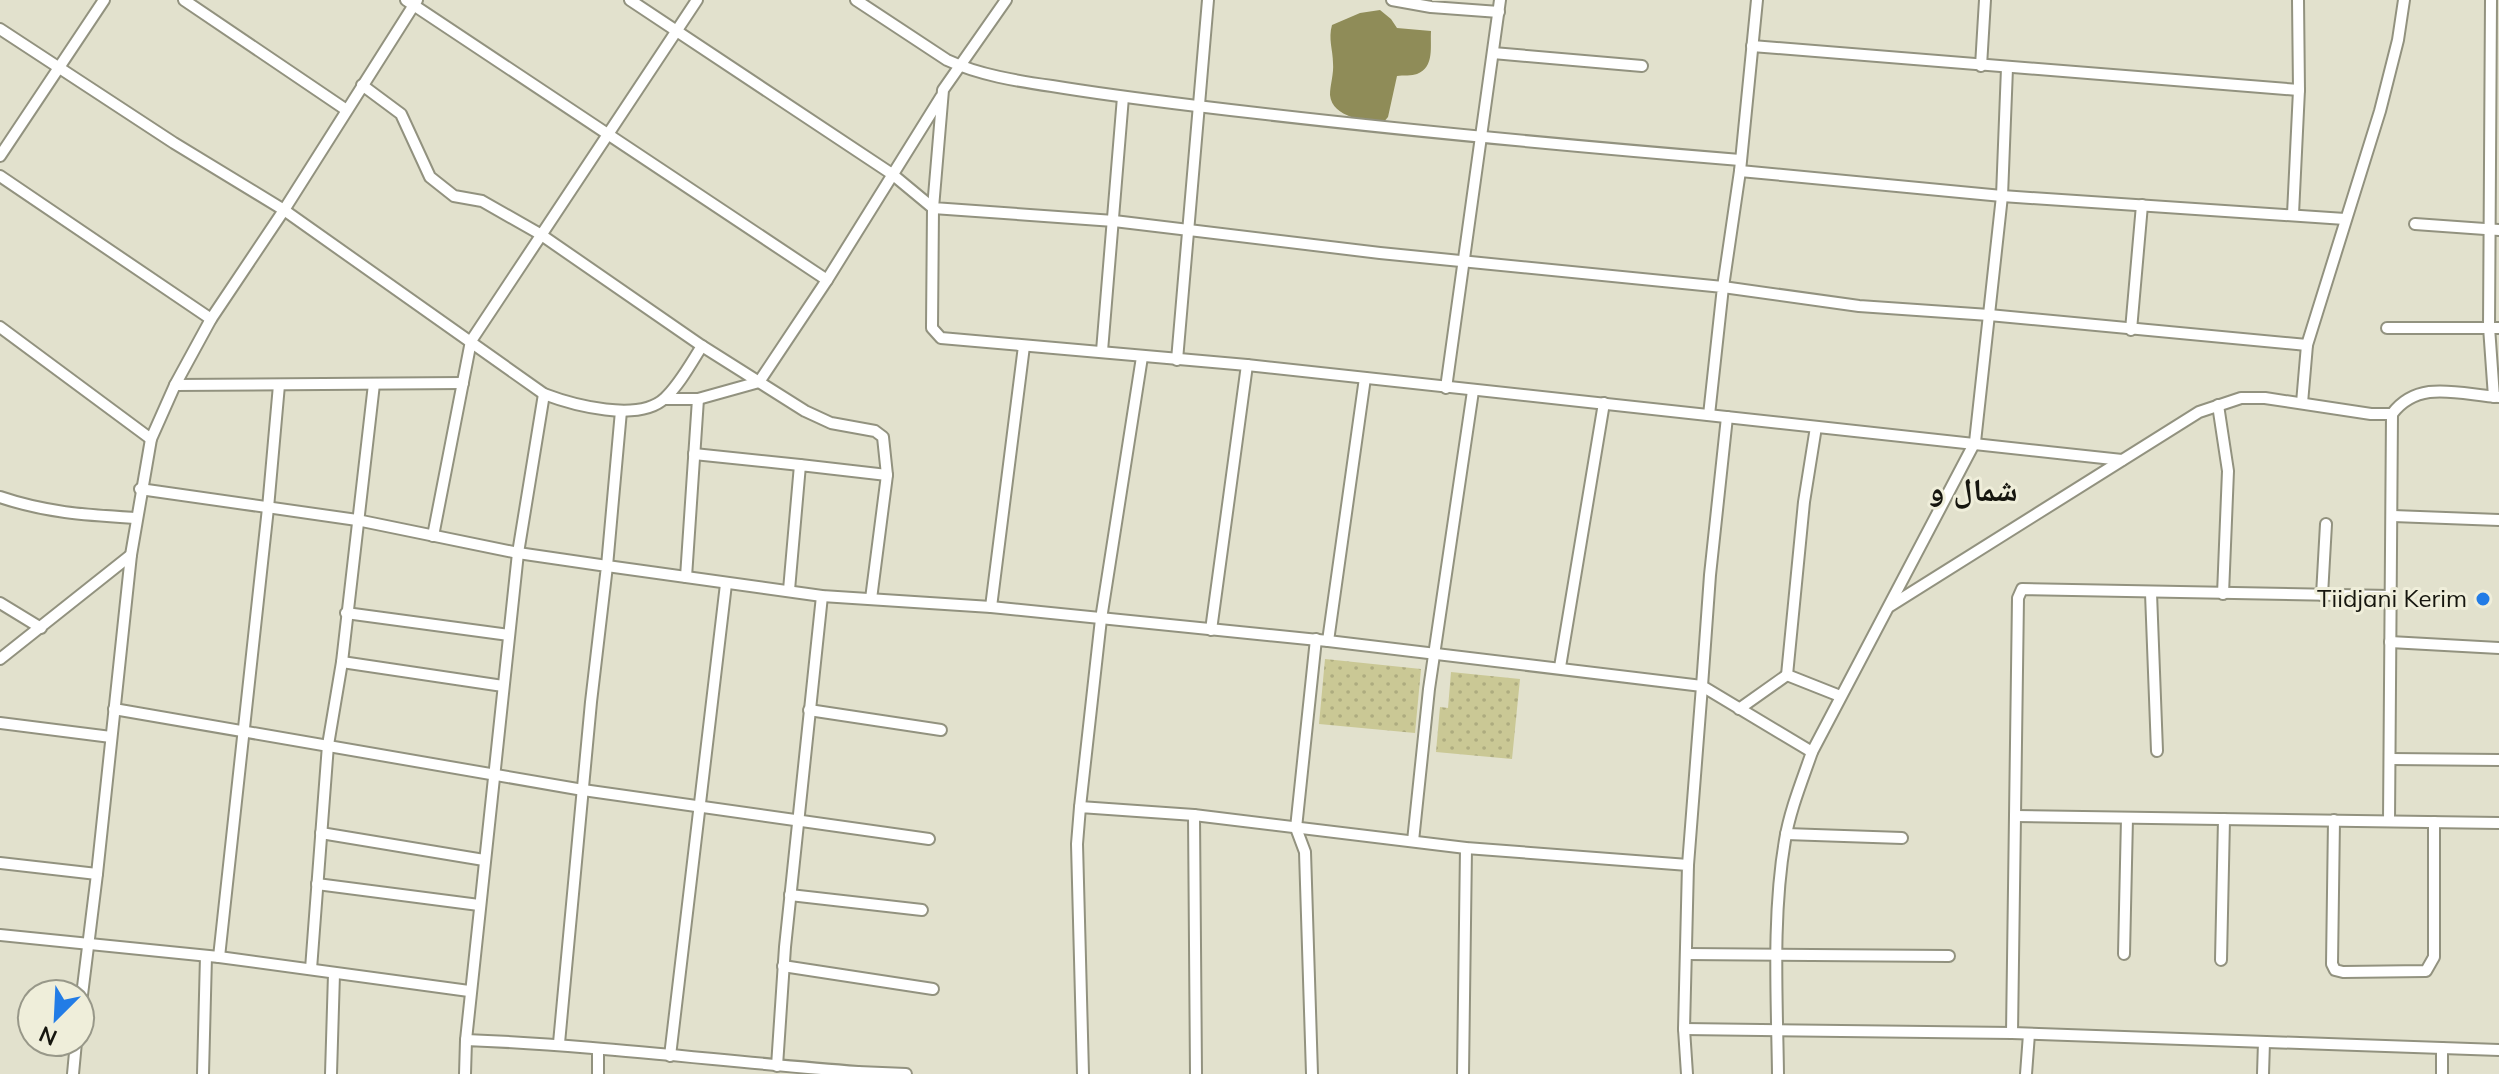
<svg xmlns="http://www.w3.org/2000/svg" width="2499" height="1074" viewBox="0 0 2499 1074" font-family="Mulish,'Noto Naskh Arabic',sans-serif">
  <defs>
    <pattern id="grass-dots" width="8" height="8" patternUnits="userSpaceOnUse" patternTransform="scale(2)"><rect width="8" height="8" fill="#cac895"/><path d="M2 2h.1M6 6h.1" fill="none" stroke="#adab7f" stroke-width="1.8" stroke-linecap="round"/></pattern>
  </defs>
  <rect width="100%" height="100%" fill="#e2e1cd"/>
  <!-- grass -->
  <g fill="url(#grass-dots)">
    <polygon points="1325,659 1421,669 1415,733 1319,724"/>
    <polygon points="1451,672 1520,679 1512,759 1436,752 1440,707 1448,708"/>
  </g>
  <!-- water -->
  <path fill="#8f8c58" d="M1380 10 1391 19 1397 28 1431 31C1430 46 1435 67 1417 74 1412 76 1403 75 1397 76L1388 117 1383 123C1367 121 1332 118 1330 95 1330 85 1334 74 1333 63 1333 50 1328 39 1332 25L1360 13Z"/>
  <g fill="none" stroke-linecap="round" stroke-linejoin="round">
    <!-- minor casing -->
    <g stroke="#92927f" stroke-width="14">
      <g id="minor">
        <polyline points="184,0 345,109"/>
        <polyline points="406,0 827,280"/>
        <polyline points="630,0 892,174 933,208 932,328 941,338 1247,365 2122,460"/>
        <path d="M856 0 947 60C979 75 1017 81 1052 86 1100 94 1148 100 1197 106 1378 128 1559 145 1740 160"/>
        <polyline points="1006,0 943,90 933,208 1114,221 1380,253 1723,287 1709,415"/>
        <polyline points="1392,0 1431,7 1499,12"/>
        <polyline points="1757,0 1740,171 1723,287 1859,306 1989,315 2307,345"/>
        <polyline points="2491,0 2489,327 2494,397"/>
        <path d="M0 29 174 143 284 210 544 394C573 405 639 423 665 398 680 384 691 363 702 346"/>
        <polyline points="1752,46 2299,90"/>
        <polyline points="1493,53 1642,66"/>
        <polyline points="1981,66 1985,0"/>
        <polyline points="362,85 401,114 430,177 454,196 482,201 540,234 702,346 805,411 831,423 875,431 883,437 887,475 871,599"/>
        <polyline points="0,156 104,0"/>
        <polyline points="1740,171 2002,196 2345,219"/>
        <polyline points="0,176 211,319"/>
        <polyline points="2293,214 2299,90 2298,0"/>
        <polyline points="2415,224 2499,230"/>
        <polyline points="0,327 151,439"/>
        <polyline points="2387,328 2499,328"/>
        <polyline points="2131,330 2142,205"/>
        <polyline points="1102,351 1123,97"/>
        <polyline points="1177,360 1208,0"/>
        <polyline points="175,385 463,383"/>
        <polyline points="1446,388 1500,0"/>
        <polyline points="665,399 698,399 759,382 827,280 941,97"/>
        <polyline points="2302,403 2307,345 2380,111 2398,40 2404,0"/>
        <polyline points="2218,405 2228,471 2223,594"/>
        <polyline points="621,411 607,566 822,596 991,607 1328,641 1702,686 1688,865"/>
        <polyline points="1727,417 1710,575 1702,686 1812,752"/>
        <polyline points="1816,427 1804,502 1787,675 1840,696"/>
        <polyline points="694,454 800,465"/>
        <polyline points="140,489 357,520 518,553 607,566 591,702 559,1043"/>
        <path d="M0 497C47 513 87 515 136 518"/>
        <polyline points="2393,516 2499,520"/>
        <polyline points="433,536 471,341 697,0"/>
        <polyline points="686,577 698,399"/>
        <polyline points="789,590 800,465 887,475"/>
        <polyline points="2151,593 2157,751"/>
        <polyline points="2322,595 2326,524"/>
        <polyline points="0,603 41,628"/>
        <polyline points="1890,606 2199,412 2241,398 2265,398 2371,414 2392,414"/>
        <polyline points="991,607 1024,346"/>
        <polyline points="346,613 509,635"/>
        <polyline points="1211,630 1247,365"/>
        <polyline points="1328,641 1365,378"/>
        <polyline points="2390,642 2499,648"/>
        <polyline points="0,659 131,555"/>
        <polyline points="342,662 503,686"/>
        <polyline points="1560,667 1604,403"/>
        <polyline points="114,709 583,790 929,839"/>
        <polyline points="1739,709 1787,675"/>
        <polyline points="809,710 941,730"/>
        <polyline points="0,723 111,737"/>
        <polyline points="2391,759 2499,760"/>
        <polyline points="1080,807 1101,619 1142,357"/>
        <polyline points="1194,815 1196,1074"/>
        <polyline points="2015,816 2499,823"/>
        <polyline points="2334,820 2332,964 2335,970 2343,972 2426,971 2434,957 2434,822"/>
        <path d="M2389 821 2392 414C2419 378 2461 395 2499 397"/>
        <polyline points="321,833 484,860"/>
        <polyline points="1786,834 1902,838"/>
        <polyline points="1413,841 1429,689 1473,391"/>
        <polyline points="0,863 97,874"/>
        <polyline points="317,884 479,905"/>
        <polyline points="790,895 922,910"/>
        <polyline points="0,935 219,957 469,991"/>
        <polyline points="1686,954 1949,956"/>
        <polyline points="2124,954 2127,818"/>
        <polyline points="219,957 268,508 279,385"/>
        <polyline points="2221,960 2224,819"/>
        <polyline points="783,966 933,989"/>
        <polyline points="311,969 328,745 342,662 374,384"/>
        <polyline points="80,1011 97,874 131,555 151,439 175,385 211,319 284,210 417,0"/>
        <polyline points="1684,1029 2012,1033 2499,1050"/>
        <polyline points="2012,1033 2018,598 2022,589 2390,596"/>
        <polyline points="466,1040 518,553 544,394"/>
        <polyline points="2442,1048 2442,1074"/>
        <polyline points="670,1056 726,584"/>
        <polyline points="777,1066 785,947 822,596"/>
        <polyline points="858,1072 906,1074"/>
        <polyline points="73,1074 76,1042"/>
        <polyline points="203,1074 206,956"/>
        <polyline points="331,1074 334,974"/>
        <path d="M465 1074 466 1040C597 1045 727 1062 858 1072V1074"/>
        <polyline points="598,1074 598,1049"/>
        <polyline points="1083,1074 1077,844 1080,807 1194,815 1466,848 1688,865 1684,1029 1687,1074"/>
        <polyline points="1312,1074 1305,852 1296,828 1316,639"/>
        <polyline points="1463,1074 1466,848"/>
        <path d="M1778 1074C1777 997 1772 916 1785 840 1790 810 1802 781 1812 752L1975 442 2002 196 2007 68"/>
        <polyline points="2026,1074 2029,1034"/>
        <polyline points="2263,1074 2264,1042"/>
      </g>
    </g>
    <!-- minor -->
    <use href="#minor" stroke="#fff" stroke-width="10"/>
  </g>
  <!-- markers -->
  <circle fill="#227ce6" stroke="#efeeda" stroke-width="3" cx="2483" cy="599" r="8"/>
  <g text-anchor="middle" stroke-width="6" stroke-linejoin="round" paint-order="stroke">
    <!-- poi labels -->
    <g font-size="24" fill="#16160f" stroke="#efeeda" text-anchor="end">
      <text x="2467" y="607">Tiidjani Kerim</text>
    </g>
    <!-- district labels -->
    <g font-size="32" font-weight="bold" fill="#16160f" stroke="#efeeda">
      <text x="1973" y="501">شمال و</text>
    </g>
  </g>
  <!-- north arrow -->
  <g transform="translate(56 1018) rotate(204)"><circle r="38" fill="#efeeda" stroke="#989889" stroke-width="2"/>
  <path d="M0-6L14 30L0 20L-14 30Z" fill="#227ce6"/>
  <text y="-12" font-size="22" font-weight="bold" text-anchor="middle" fill="#16160f">N</text>
  </g>
</svg>
